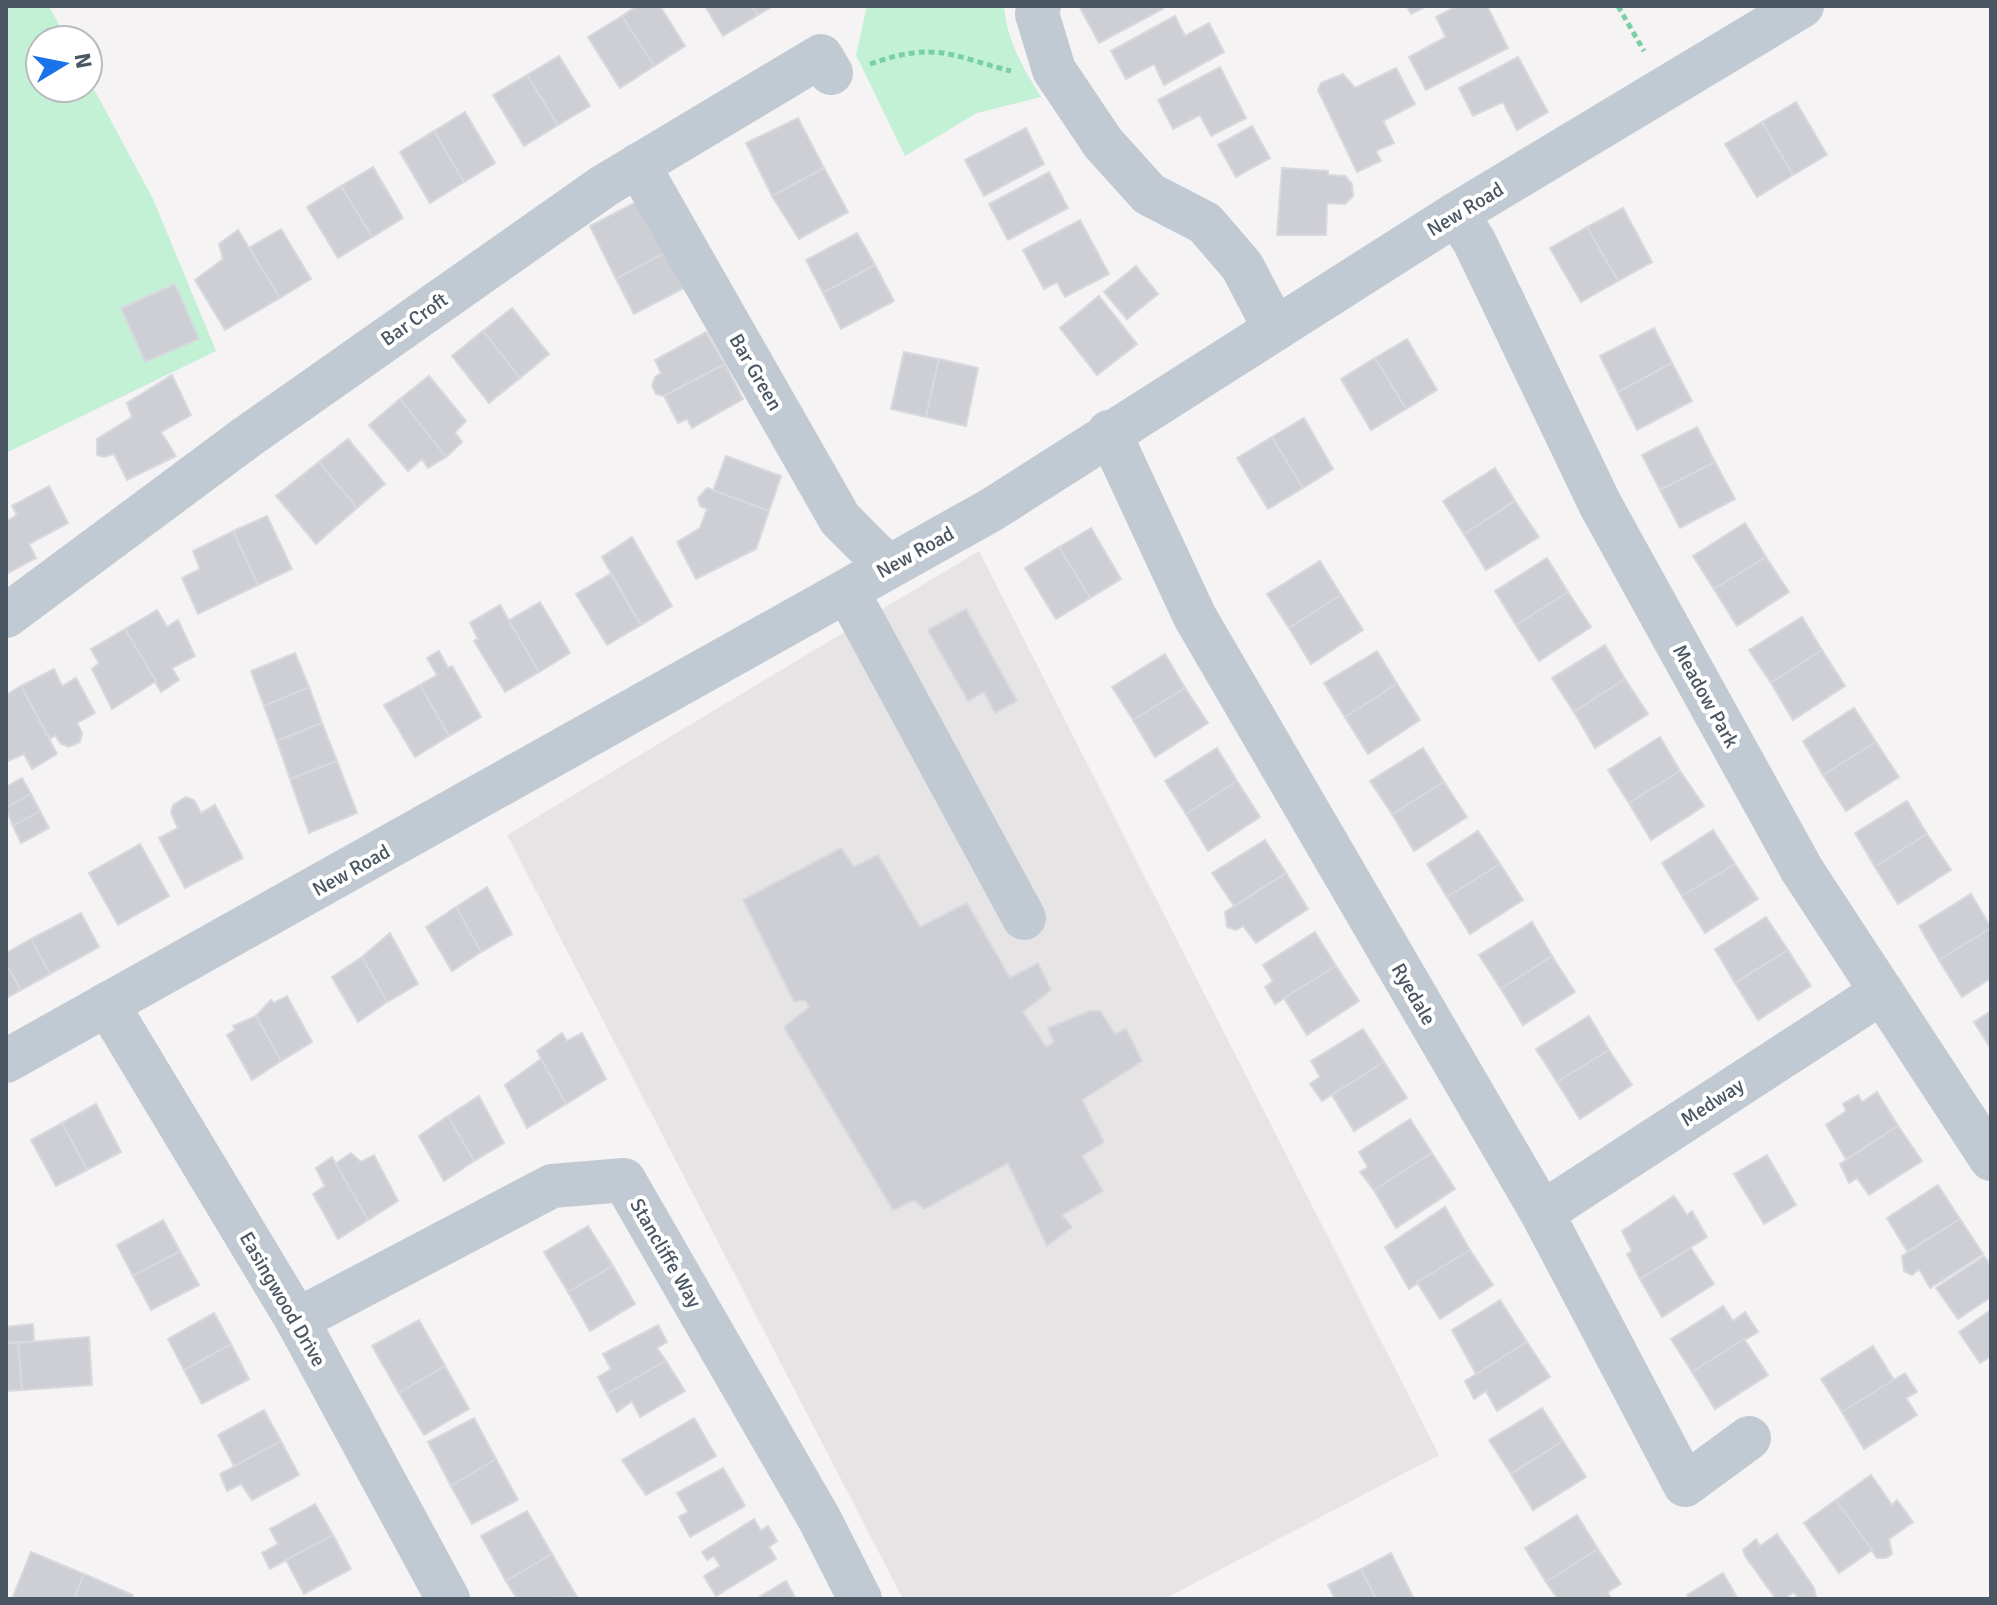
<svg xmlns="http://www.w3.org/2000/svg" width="1997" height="1605" viewBox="0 0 1997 1605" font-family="Signika,sans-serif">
  <rect width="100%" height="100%" fill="#f5f3f3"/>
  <!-- education -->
  <polygon fill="#e6e4e5" points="979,551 1439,1455 1164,1599 903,1599 507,835"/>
  <!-- green -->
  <g fill="#c3f1d5">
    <polygon points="6,6 49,6 67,40 40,40 40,88 88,88 88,78 153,199 216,351 6,453"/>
    <path d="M867 6H1004C1007 41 1023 68 1041 97L977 113 905 156 856 55Z"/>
  </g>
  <!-- building -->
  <g fill="#cdcfd5" stroke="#d7d9de" stroke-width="2">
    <polygon points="637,6 660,6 685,46 654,66 622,16"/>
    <polygon points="705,6 752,6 758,15 723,36"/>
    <polygon points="752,6 773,6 758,15"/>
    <polygon points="1079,6 1161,6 1163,9 1099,43"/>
    <polygon points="1407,6 1427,6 1411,14"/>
    <polygon points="1457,6 1487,6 1508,48 1426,90 1409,57 1446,37 1436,17"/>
    <polygon points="622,16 654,66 620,88 588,37"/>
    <polygon points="1175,16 1185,36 1209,23 1224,52 1164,85 1154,64 1126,79 1111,51"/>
    <polygon points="559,56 590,106 558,125 527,75"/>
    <polygon points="1518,57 1548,112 1517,130 1503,102 1473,116 1459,88"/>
    <polygon points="1220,67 1246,118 1211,136 1200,115 1173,129 1158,100"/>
    <polygon points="1396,68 1415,104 1383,121 1394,143 1376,151 1381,161 1357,172 1318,90 1321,83 1343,74 1355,88"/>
    <polygon points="527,75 558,125 524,146 493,95"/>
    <polygon points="1796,102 1827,155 1793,175 1762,122"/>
    <polygon points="465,112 495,163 464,182 434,131"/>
    <polygon points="798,118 824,168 772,196 746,143"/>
    <polygon points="1762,122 1793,175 1757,197 1725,144"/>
    <polygon points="1252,126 1270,158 1236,177 1218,145"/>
    <polygon points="1026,128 1044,164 984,196 965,160"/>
    <polygon points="434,131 464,182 430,203 400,152"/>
    <polygon points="373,167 403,218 372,237 341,186"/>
    <polygon points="824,168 848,212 799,239 772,196"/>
    <polygon points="1282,168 1328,171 1328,175 1345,176 1352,184 1353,196 1345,204 1327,203 1326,235 1277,235"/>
    <polygon points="1049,172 1068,208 1008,240 989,204"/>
    <polygon points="341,186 372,237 338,258 307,207"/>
    <polygon points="642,199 668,251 616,279 590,226"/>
    <polygon points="1623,208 1652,262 1618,281 1587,227"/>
    <polygon points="1080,220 1109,274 1065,297 1057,282 1044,289 1023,250"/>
    <polygon points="1587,227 1618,281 1581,302 1550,248"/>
    <polygon points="281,229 311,279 280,298 249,248"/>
    <polygon points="238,230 280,298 225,330 195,280 223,259 219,244"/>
    <polygon points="857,233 875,265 823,293 806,260"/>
    <polygon points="668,251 686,287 634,314 616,279"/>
    <polygon points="875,265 894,301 841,329 823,293"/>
    <polygon points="1136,266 1158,294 1127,319 1104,292"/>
    <polygon points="175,284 199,339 145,362 121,308"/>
    <polygon points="1099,296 1137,344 1097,375 1060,328"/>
    <polygon points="512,308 549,354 520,378 483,331"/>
    <polygon points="1654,328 1672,363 1618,392 1600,356"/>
    <polygon points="483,331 520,378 489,403 452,356"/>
    <polygon points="706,332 725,364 664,396 656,394 652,386 655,377 661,373 655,360"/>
    <polygon points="1407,339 1437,390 1406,409 1375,358"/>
    <polygon points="904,352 939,359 926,417 891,409"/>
    <polygon points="1375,358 1406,409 1371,430 1341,379"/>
    <polygon points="939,359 978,368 966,426 926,417"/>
    <polygon points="1672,363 1692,401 1637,430 1618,392"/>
    <polygon points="725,364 743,399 692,428 687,419 678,423 664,396"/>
    <polygon points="172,375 191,415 161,432 176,456 127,480 114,454 104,457 97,455 97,439 132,417 127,403"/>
    <polygon points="429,376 466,421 455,432 462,442 446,457 400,399"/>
    <polygon points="400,399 446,457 428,468 422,459 408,471 369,425"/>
    <polygon points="1304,418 1333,469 1303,488 1272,437"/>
    <polygon points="1697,427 1715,462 1660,490 1642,455"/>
    <polygon points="1272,437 1303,488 1268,509 1237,458"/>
    <polygon points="348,439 385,484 357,508 319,462"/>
    <polygon points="726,456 781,476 769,511 713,491"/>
    <polygon points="319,462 357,508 316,544 276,496"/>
    <polygon points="1715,462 1735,499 1680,528 1660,490"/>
    <polygon points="1495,468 1515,501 1464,534 1443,501"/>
    <polygon points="49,486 68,523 29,544 36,558 6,574 6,522 17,515 12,506"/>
    <polygon points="707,488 769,511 756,549 696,579 677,542 700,528 707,509 700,506 698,498"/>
    <polygon points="1515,501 1539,537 1486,570 1464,534"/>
    <polygon points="267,516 292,569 258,585 233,531"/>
    <polygon points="1745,523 1766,557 1714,589 1693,556"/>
    <polygon points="1091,528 1121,579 1090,598 1059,547"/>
    <polygon points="233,531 258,585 198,614 182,578 200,569 193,551"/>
    <polygon points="632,537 672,606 641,625 602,557"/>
    <polygon points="1059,547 1090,598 1056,619 1025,568"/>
    <polygon points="1766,557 1789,592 1737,626 1714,589"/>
    <polygon points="1547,558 1568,592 1516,625 1495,591"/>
    <polygon points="1320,561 1341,595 1289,628 1267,594"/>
    <polygon points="610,574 641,625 607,645 576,594"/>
    <polygon points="1568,592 1591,627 1539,661 1516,625"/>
    <polygon points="1341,595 1363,630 1311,664 1289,628"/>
    <polygon points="540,602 570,653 539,672 508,621"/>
    <polygon points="500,605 539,672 505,692 474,641 478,639 470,623"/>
    <polygon points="966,609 1017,701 995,713 984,692 968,701 928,630"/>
    <polygon points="157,610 167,627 178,620 195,656 172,668 179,680 161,692 125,629"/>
    <polygon points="1802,617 1822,650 1771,683 1749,650"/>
    <polygon points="125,629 156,681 112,709 92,669 99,663 91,649"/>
    <polygon points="1605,645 1625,679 1574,712 1552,678"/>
    <polygon points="1822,650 1845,686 1793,720 1771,683"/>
    <polygon points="439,651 448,668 452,666 481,717 449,736 420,685 437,675 427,658"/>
    <polygon points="1377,651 1397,684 1345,717 1324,683"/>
    <polygon points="295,653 309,687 264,706 251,671"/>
    <polygon points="1165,654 1185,688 1133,720 1112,687"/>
    <polygon points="54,669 62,686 76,678 95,713 77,723 82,733 80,742 69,747 61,744 55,735 50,739 21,686"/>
    <polygon points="1625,679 1648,714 1595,748 1574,712"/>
    <polygon points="1397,684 1420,720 1368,754 1345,717"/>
    <polygon points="420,685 449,736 415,757 384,705"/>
    <polygon points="21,686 57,754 32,769 24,754 6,762 6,695"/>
    <polygon points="309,687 322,723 277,741 264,706"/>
    <polygon points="1185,688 1208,723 1155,757 1133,720"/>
    <polygon points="1854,708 1876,742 1823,775 1803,741"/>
    <polygon points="322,723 337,761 290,779 277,741"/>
    <polygon points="1660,737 1680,771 1629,803 1608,770"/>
    <polygon points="1876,742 1899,777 1846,811 1823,775"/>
    <polygon points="1217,748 1237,781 1186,814 1165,781"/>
    <polygon points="1423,748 1444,782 1392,814 1370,781"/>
    <polygon points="337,761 357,813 309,833 290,779"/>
    <polygon points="1680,771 1704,806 1651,840 1629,803"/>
    <polygon points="22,778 31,794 6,808 6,787"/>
    <polygon points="1237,781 1260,817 1208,851 1186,814"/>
    <polygon points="1444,782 1467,817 1414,851 1392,814"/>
    <polygon points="31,794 40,811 13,826 6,808"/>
    <polygon points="186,797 194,800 201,813 215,805 243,858 185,888 159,838 178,828 171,813 173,805"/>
    <polygon points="1907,801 1927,834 1875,867 1855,833"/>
    <polygon points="40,811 49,828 21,843 13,826"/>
    <polygon points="1713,830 1735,864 1682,896 1662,863"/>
    <polygon points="1478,831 1500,864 1447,897 1427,864"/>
    <polygon points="1927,834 1951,870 1898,904 1875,867"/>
    <polygon points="1265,840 1286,873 1234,906 1212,873"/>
    <polygon points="140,844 169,896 118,925 89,873"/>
    <polygon points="841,848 854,867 878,855 920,927 967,903 1010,978 1038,963 1051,990 1023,1012 1046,1047 1054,1042 1048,1028 1090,1011 1100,1011 1115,1034 1126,1029 1142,1061 1082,1100 1104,1142 1082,1156 1103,1191 1062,1215 1072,1227 1047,1246 1008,1163 924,1209 914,1200 893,1210 784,1027 809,1007 805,1000 794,1002 743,900"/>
    <polygon points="1500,864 1523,900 1470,934 1447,897"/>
    <polygon points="1735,864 1758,899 1705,933 1682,896"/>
    <polygon points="1286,873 1308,909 1256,943 1243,926 1236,930 1227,927 1225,912"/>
    <polygon points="487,887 512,934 481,952 456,907"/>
    <polygon points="1971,894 1991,928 1939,960 1919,926"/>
    <polygon points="456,907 481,952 452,971 426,927"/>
    <polygon points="81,913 99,947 50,974 31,939"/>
    <polygon points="1766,917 1788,950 1735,983 1715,949"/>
    <polygon points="1532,922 1552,956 1501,989 1479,955"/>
    <polygon points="1991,928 1991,978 1962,997 1939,960"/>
    <polygon points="1315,932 1336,966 1275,1004 1265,987 1273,981 1263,965"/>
    <polygon points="390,933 418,984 387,1002 362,957"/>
    <polygon points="31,939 50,974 21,990 6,964 6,953"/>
    <polygon points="1788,950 1811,986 1758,1020 1735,983"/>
    <polygon points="1552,956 1575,992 1523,1025 1501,989"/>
    <polygon points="362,957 387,1002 358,1022 332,977"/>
    <polygon points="6,964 21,990 6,998"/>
    <polygon points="1336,966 1359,1001 1307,1035 1284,998"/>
    <polygon points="287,996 312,1042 281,1061 256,1016 271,1000 274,1003"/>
    <polygon points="1991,1011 1991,1049 1974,1022"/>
    <polygon points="256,1016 281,1061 252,1080 227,1035 235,1030 233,1026"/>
    <polygon points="1589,1016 1609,1050 1557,1082 1536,1049"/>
    <polygon points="1363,1029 1384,1062 1322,1101 1310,1084 1320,1077 1311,1061"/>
    <polygon points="562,1033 567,1041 582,1033 606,1079 566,1104 537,1051"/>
    <polygon points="1609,1050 1632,1085 1580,1119 1557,1082"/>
    <polygon points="541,1059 566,1104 527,1128 505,1085"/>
    <polygon points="1384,1062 1407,1098 1354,1131 1332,1095"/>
    <polygon points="1877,1092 1898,1126 1846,1159 1826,1125 1846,1111 1843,1104 1858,1095 1862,1102"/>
    <polygon points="479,1096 504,1143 474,1161 448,1116"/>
    <polygon points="96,1104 121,1152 87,1170 62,1123"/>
    <polygon points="448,1116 474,1161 444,1181 419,1136"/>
    <polygon points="1410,1119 1432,1153 1374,1190 1360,1172 1368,1167 1359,1152"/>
    <polygon points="62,1123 87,1170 56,1186 31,1140"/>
    <polygon points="1898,1126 1922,1161 1869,1195 1857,1178 1849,1183 1840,1164"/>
    <polygon points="351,1153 361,1162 374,1155 398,1201 368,1220 335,1164"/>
    <polygon points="1432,1153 1455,1189 1396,1228 1374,1190"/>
    <polygon points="1767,1155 1796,1205 1764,1224 1734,1174"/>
    <polygon points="332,1157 368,1220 338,1239 313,1194 325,1186 316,1168"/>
    <polygon points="1938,1185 1960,1219 1907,1251 1887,1218"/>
    <polygon points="1674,1196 1687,1215 1692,1211 1707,1237 1640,1279 1627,1254 1632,1251 1622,1231"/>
    <polygon points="1445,1207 1470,1250 1409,1289 1385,1247"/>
    <polygon points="1960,1219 1983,1254 1930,1288 1919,1269 1912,1275 1904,1271 1902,1256"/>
    <polygon points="163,1220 180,1251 133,1276 117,1245"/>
    <polygon points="588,1226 613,1266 568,1292 544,1252"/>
    <polygon points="1691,1248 1714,1284 1662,1317 1640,1279"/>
    <polygon points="1470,1250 1493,1285 1440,1319 1417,1282"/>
    <polygon points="180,1251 199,1285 151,1310 133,1276"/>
    <polygon points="1984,1256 1991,1266 1991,1297 1958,1319 1936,1288"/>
    <polygon points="613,1266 635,1304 590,1331 568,1292"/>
    <polygon points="1500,1300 1527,1342 1476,1374 1452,1330"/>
    <polygon points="1723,1306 1733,1321 1745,1312 1758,1332 1692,1372 1671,1339"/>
    <polygon points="1991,1310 1991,1356 1980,1363 1959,1332"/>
    <polygon points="214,1313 231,1344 184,1370 168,1339"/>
    <polygon points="419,1320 445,1366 399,1393 372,1346"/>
    <polygon points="33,1324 34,1341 6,1343 6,1327"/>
    <polygon points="658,1325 667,1342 657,1348 666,1361 607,1394 598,1377 611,1369 603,1354"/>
    <polygon points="89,1337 92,1385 22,1390 18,1343"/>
    <polygon points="1744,1339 1768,1375 1715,1409 1692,1372"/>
    <polygon points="1527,1342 1550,1377 1497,1411 1486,1391 1474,1399 1465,1381"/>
    <polygon points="6,1343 18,1343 22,1390 6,1391"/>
    <polygon points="231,1344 249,1379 202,1404 184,1370"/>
    <polygon points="1873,1346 1894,1380 1842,1412 1821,1379"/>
    <polygon points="666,1361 685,1391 640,1417 632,1401 617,1412 607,1394"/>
    <polygon points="445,1366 469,1409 424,1435 399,1393"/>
    <polygon points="1905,1373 1917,1392 1906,1398 1917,1415 1864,1449 1842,1412"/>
    <polygon points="1542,1408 1563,1441 1511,1474 1489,1440"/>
    <polygon points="264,1410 281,1441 234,1466 218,1435"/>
    <polygon points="474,1418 496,1459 451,1486 428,1442"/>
    <polygon points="694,1418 716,1456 646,1495 622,1460"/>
    <polygon points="281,1441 299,1475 252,1500 241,1484 227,1491 220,1474"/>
    <polygon points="1563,1441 1586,1477 1533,1510 1511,1474"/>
    <polygon points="496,1459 518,1500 472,1524 451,1486"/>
    <polygon points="723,1468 745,1506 690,1537 679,1517 688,1512 677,1493"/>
    <polygon points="1871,1475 1892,1505 1897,1500 1913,1522 1889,1539 1892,1554 1886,1558 1877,1558 1836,1500"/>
    <polygon points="1836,1500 1872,1550 1839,1573 1804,1523"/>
    <polygon points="315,1504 333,1535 270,1569 262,1553 278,1544 270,1529"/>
    <polygon points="527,1511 552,1554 506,1581 481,1536"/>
    <polygon points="1577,1515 1598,1549 1546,1582 1525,1548"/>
    <polygon points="754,1519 761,1531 768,1526 777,1541 769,1547 776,1559 716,1596 704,1576 720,1566 714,1556 707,1560 702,1552"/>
    <polygon points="1777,1534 1814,1588 1816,1597 1813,1599 1798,1599 1794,1592 1784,1599 1776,1599 1745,1556 1743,1550 1756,1539 1760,1546"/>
    <polygon points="333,1535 351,1569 304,1594 286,1560"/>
    <polygon points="1598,1549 1621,1584 1608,1592 1611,1599 1558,1599 1546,1582"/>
    <polygon points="31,1552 84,1574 74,1599 12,1599"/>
    <polygon points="1391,1553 1414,1599 1376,1599 1361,1569"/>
    <polygon points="552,1554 577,1597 517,1599 506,1581"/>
    <polygon points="1361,1569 1376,1599 1335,1599 1328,1585"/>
    <polygon points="1723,1573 1738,1599 1689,1599 1687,1595"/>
    <polygon points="84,1574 133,1595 132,1599 74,1599"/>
    <polygon points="786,1581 796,1599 756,1599"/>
  </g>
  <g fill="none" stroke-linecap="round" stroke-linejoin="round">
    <!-- path -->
    <g stroke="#7ad0a6" stroke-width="5" stroke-dasharray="6 4" stroke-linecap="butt">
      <polyline points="1618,6 1644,51"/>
      <path d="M870 64C936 41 948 55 1011 71"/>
    </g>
    <!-- minor -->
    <g stroke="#c1cad2" stroke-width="44">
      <polyline points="1039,6 1037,14 1054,70 1103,143 1149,194 1205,223 1242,266 1275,329"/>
      <polyline points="638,165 840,519 888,567"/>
      <polyline points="1456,214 1474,241 1600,504 1802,870 1991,1159"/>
      <polyline points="1109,432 1195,617 1542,1213 1685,1485 1749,1438"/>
      <polyline points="847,591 1024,918"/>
      <polyline points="6,616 247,437 604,186 821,56 831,73"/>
      <polyline points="107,1004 297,1320 448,1599"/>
      <polyline points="6,1061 991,510 1456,214 1802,6"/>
      <polyline points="1542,1213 1882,992"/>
      <polyline points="297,1320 552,1186 624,1180 820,1520 860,1599"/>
    </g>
  </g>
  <g text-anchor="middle" stroke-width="8" stroke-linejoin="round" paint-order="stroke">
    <!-- street labels -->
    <g font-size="20" fill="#4a5661" stroke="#fff">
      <text transform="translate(1465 209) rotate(-31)" y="7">New Road</text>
      <text transform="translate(414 319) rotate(-35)" y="7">Bar Croft</text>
      <text transform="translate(756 372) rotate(60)" y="7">Bar Green</text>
      <text transform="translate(915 552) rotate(-29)" y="7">New Road</text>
      <text transform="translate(1706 696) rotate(61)" y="7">Meadow Park</text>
      <text transform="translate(351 870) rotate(-29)" y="7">New Road</text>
      <text transform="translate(1414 994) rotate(60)" y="7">Ryedale</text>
      <text transform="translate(1712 1102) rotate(-33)" y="7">Medway</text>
      <text transform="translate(666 1253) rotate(60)" y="7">Stancliffe Way</text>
      <text transform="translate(283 1299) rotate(60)" y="7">Easingwood Drive</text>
    </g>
  </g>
  <!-- border -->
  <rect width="1997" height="1605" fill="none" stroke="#4a5661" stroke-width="16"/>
  <!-- north arrow -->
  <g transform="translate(64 64) rotate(80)"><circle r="38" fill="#ffffff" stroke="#b7bbc0" stroke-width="2"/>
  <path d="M0-6L14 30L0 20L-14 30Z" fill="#1a73e8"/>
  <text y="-12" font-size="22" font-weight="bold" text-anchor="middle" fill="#4a5661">N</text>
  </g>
</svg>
